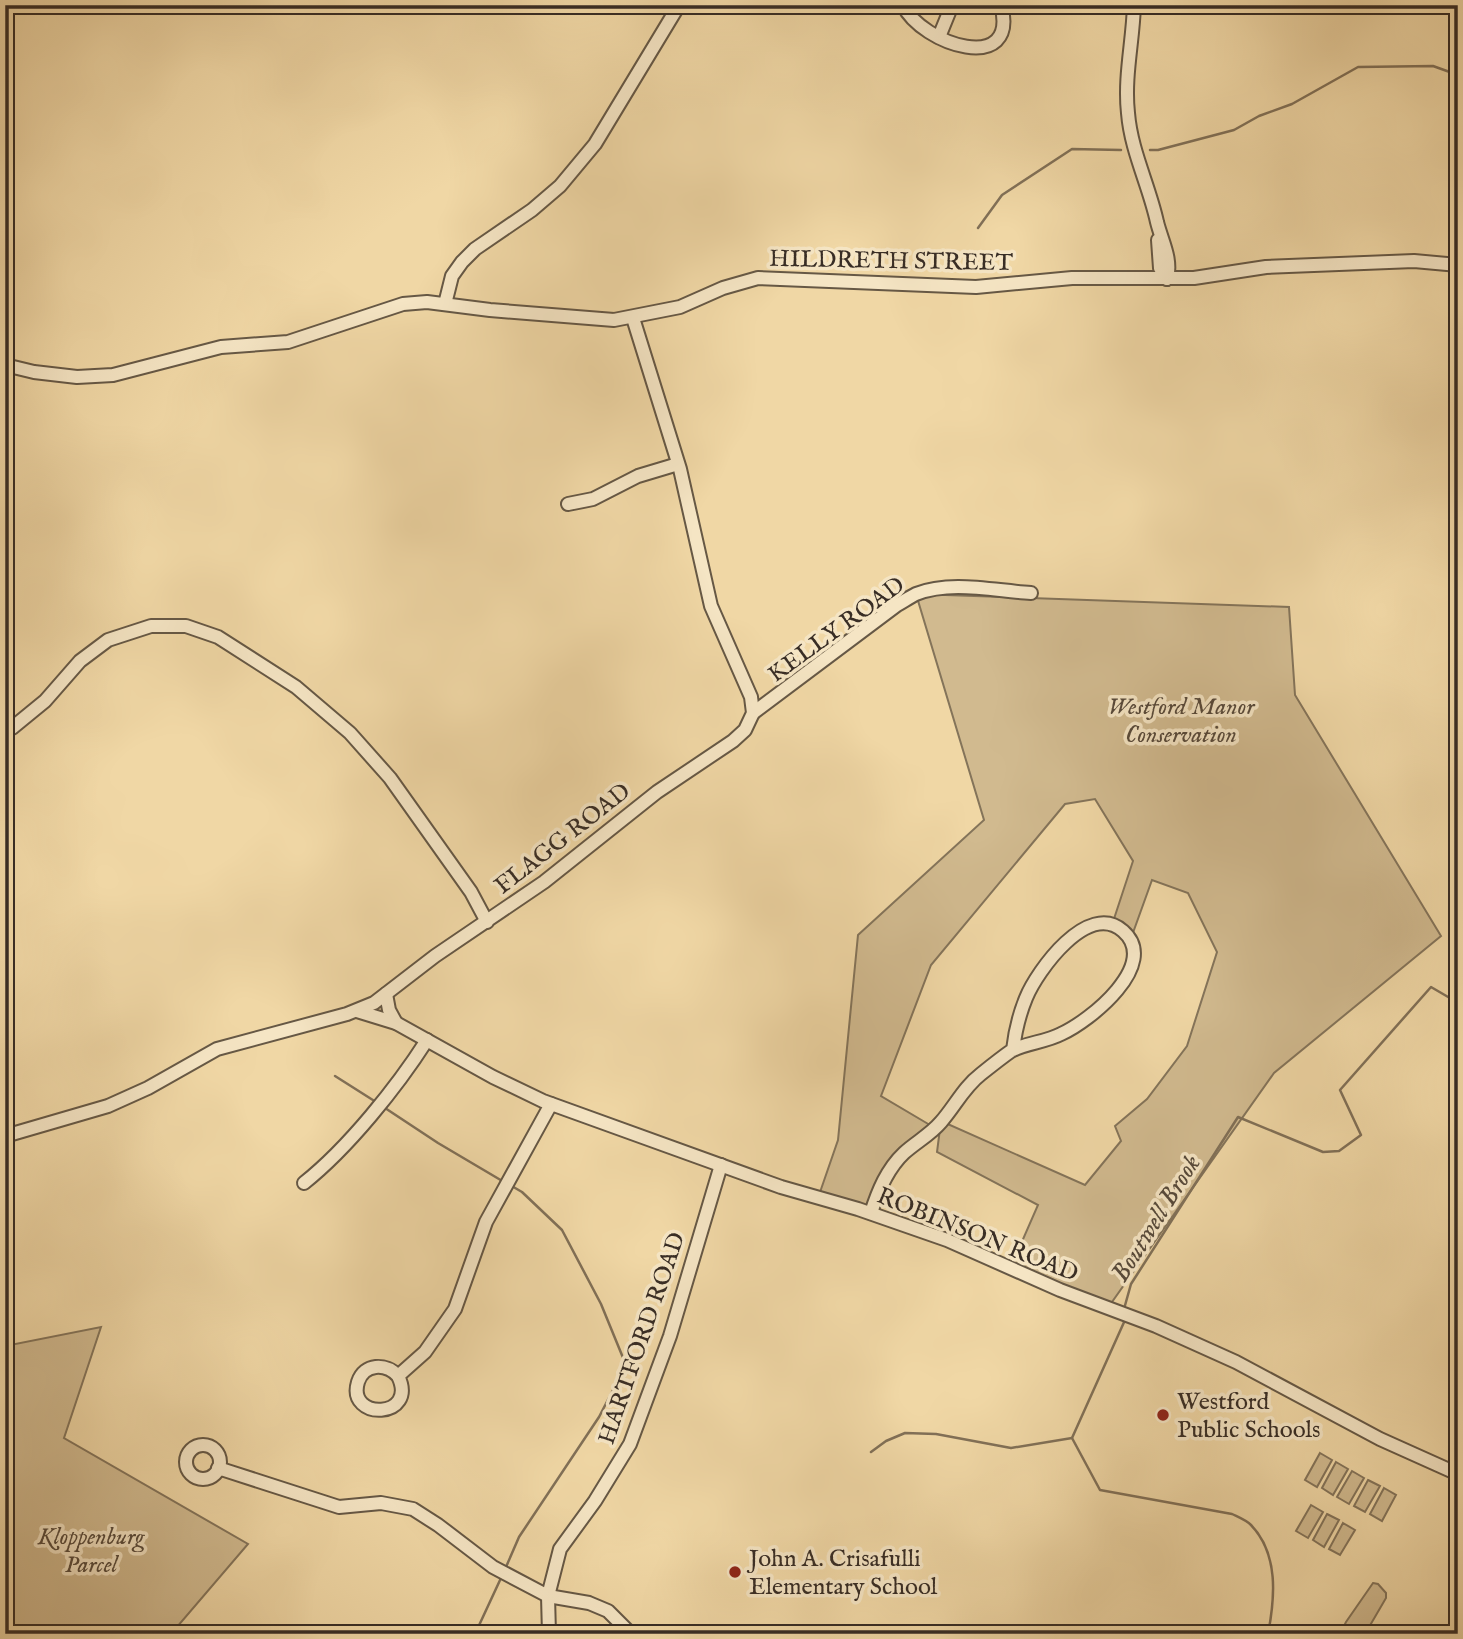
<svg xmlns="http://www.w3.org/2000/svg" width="1463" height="1639" viewBox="0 0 1463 1639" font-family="'IM FELL English',serif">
  <rect width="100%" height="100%" fill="#f0d7a5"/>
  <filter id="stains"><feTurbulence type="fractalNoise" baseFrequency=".00286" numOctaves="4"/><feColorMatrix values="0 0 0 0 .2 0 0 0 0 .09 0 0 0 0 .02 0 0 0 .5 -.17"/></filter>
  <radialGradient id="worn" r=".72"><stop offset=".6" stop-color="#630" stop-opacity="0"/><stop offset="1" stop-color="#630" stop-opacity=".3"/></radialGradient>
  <!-- green -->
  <g fill="#d1ba8f" stroke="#84745a" stroke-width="2">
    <polygon points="916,594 1289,607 1295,695 1441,936 1274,1073 1107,1309 1010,1269 1038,1205 937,1152 941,1121 1085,1185 1121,1141 1115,1126 1147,1099 1187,1046 1217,952 1188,893 1152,880 1130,941 1112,925 1133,861 1095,799 1065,804 931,965 881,1096 935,1128 911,1147 871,1213 818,1198 838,1140 858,935 984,820"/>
    <polygon points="101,1327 64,1438 248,1544 171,1634 5,1634 5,1346"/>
    <polygon points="1320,1453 1332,1460 1317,1487 1305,1480"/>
    <polygon points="1336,1462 1348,1469 1333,1495 1322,1488"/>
    <polygon points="1352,1471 1364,1478 1349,1504 1337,1497"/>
    <polygon points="1368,1480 1380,1486 1365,1512 1354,1506"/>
    <polygon points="1384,1488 1396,1495 1382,1521 1370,1514"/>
    <polygon points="1311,1505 1323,1512 1308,1538 1296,1531"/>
    <polygon points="1327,1514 1339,1520 1324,1547 1313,1540"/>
    <polygon points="1343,1523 1355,1530 1340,1555 1329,1549"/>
    <polygon points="1373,1583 1378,1584 1386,1593 1386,1598 1365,1634 1340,1634 1346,1622"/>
  </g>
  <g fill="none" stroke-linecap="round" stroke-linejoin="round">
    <!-- stream -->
    <g stroke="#817057" stroke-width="2.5">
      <polyline points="1150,150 1158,150 1234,130 1259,116 1292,104 1358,67 1433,66 1458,75"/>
      <polyline points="978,228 1002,195 1072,149 1121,150"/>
      <polyline points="335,1076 376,1102"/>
      <polyline points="385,1108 438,1143 504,1182"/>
      <polyline points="1124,1309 1131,1284 1238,1117 1323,1152 1339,1151 1361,1135 1340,1090 1431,987 1455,1001 1458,1000"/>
      <path d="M1125 1320 1072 1438 1100 1490 1232 1514C1238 1517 1246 1520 1251 1525 1279 1554 1275 1598 1268 1634"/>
      <polyline points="871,1452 886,1441 905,1433 936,1434 1011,1448 1072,1438"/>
      <polyline points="506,1567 519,1537 599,1417 626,1365 601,1304 562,1230 522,1192 510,1185"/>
      <polyline points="475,1634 501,1578"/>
    </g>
    <!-- minor casing -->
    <g stroke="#665845" stroke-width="16">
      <g id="minor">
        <path d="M903 5C922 45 1020 76 1001 5"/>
        <path d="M1134 5C1133 41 1124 77 1128 113 1131 151 1149 185 1157 222 1162 242 1172 258 1167 279"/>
        <polyline points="939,37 952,5"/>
        <polyline points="1158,240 1160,268 1167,279"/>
        <polyline points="445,304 452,276 462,262 475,249 532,210 560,186 595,144 679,5"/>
        <polyline points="5,365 34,372 77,377 113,375 221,347 288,342 403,304 427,302 490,310 614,320 680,307 723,288 758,278 976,287 1072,278 1194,278 1266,267 1414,261 1458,265"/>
        <polyline points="568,504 593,499 638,476 678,464"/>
        <path d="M753 713 897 605C904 601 910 597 916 594 951 580 995 591 1031 593"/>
        <polyline points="12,728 45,701 80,661 108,640 151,626 186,626 218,637 296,687 350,733 390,778 471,892 487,922"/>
        <polyline points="386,994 389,1010 396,1023"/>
        <polyline points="357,1011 396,1023 493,1077 543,1101 781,1187 858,1209 947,1240 1060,1290 1156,1326 1236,1362 1380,1439 1458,1474"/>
        <polyline points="5,1136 108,1106 148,1088 217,1049 347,1014 374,1003 435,956 544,882 657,792 733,741 745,730 753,713 751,697 711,606 680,469 633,318"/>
        <path d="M304 1183C348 1148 397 1087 427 1040"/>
        <path d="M871 1213C878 1191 887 1169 904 1153 916 1142 930 1135 941 1122 955 1106 964 1087 981 1074 991 1066 1001 1058 1011 1051 1025 1043 1046 1042 1061 1034 1090 1021 1161 964 1123 931 1088 900 1037 971 1026 998 1019 1015 1015 1032 1013 1050"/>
        <path d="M398 1376C419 1419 346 1421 358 1382 364 1363 386 1363 398 1376L425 1352 455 1309 486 1222 551 1104"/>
        <circle cx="203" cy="1462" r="17"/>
        <polyline points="218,1468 339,1507 381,1503 413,1509 438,1525 493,1567 548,1596 589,1603 608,1611 631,1634"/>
        <polyline points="549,1634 548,1596 560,1549 595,1501 630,1444 670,1336 721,1165"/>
      </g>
    </g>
    <!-- minor -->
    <use href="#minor" stroke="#f5e5c4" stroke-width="12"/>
  </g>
  <!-- markers -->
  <g fill="#8f2418" stroke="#f5e5c4" stroke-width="2.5">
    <circle cx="1163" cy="1415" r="7"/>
    <circle cx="735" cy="1572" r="7"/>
  </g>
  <g text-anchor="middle" stroke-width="7" stroke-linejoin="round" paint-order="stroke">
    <!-- street labels -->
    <g font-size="24" fill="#382d25" stroke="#f5e5c4">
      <text transform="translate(891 260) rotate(1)" y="8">HILDRETH STREET</text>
      <text transform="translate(836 629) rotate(-36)" y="8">KELLY ROAD</text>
      <text transform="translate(562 838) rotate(-38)" y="8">FLAGG ROAD</text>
      <text transform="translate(978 1234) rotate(22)" y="8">ROBINSON ROAD</text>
      <text transform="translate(641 1338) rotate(-71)" y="8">HARTFORD ROAD</text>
    </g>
    <!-- park labels -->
    <g font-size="24" font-style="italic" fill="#57493a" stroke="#f5e5c4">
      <text x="1181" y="714">Westford Manor<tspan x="1181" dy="28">Conservation</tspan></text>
      <text x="91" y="1544">Kloppenburg<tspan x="91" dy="28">Parcel</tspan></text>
    </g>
    <!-- poi labels -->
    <g font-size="24" fill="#382d25" stroke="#f5e5c4" text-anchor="start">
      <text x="1177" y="1409">Westford<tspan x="1177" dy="28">Public Schools</tspan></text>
      <text x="749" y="1566">John A. Crisafulli<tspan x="749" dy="28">Elementary School</tspan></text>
    </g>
    <!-- water labels -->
    <g font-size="26" font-style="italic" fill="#56493a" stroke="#f5e5c4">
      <text transform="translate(1155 1218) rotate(-58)" y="9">Boutwell Brook</text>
    </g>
  </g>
  <!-- margin -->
  <rect width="1463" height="1639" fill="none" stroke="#f0d7a5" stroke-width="28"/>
  <rect x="7" y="7" width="1449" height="1625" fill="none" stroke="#382d25" stroke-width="3.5"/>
  <rect x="14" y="14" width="1435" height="1611" fill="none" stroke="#382d25" stroke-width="2"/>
  <rect width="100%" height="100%" filter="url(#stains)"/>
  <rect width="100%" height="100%" fill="url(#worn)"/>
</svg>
